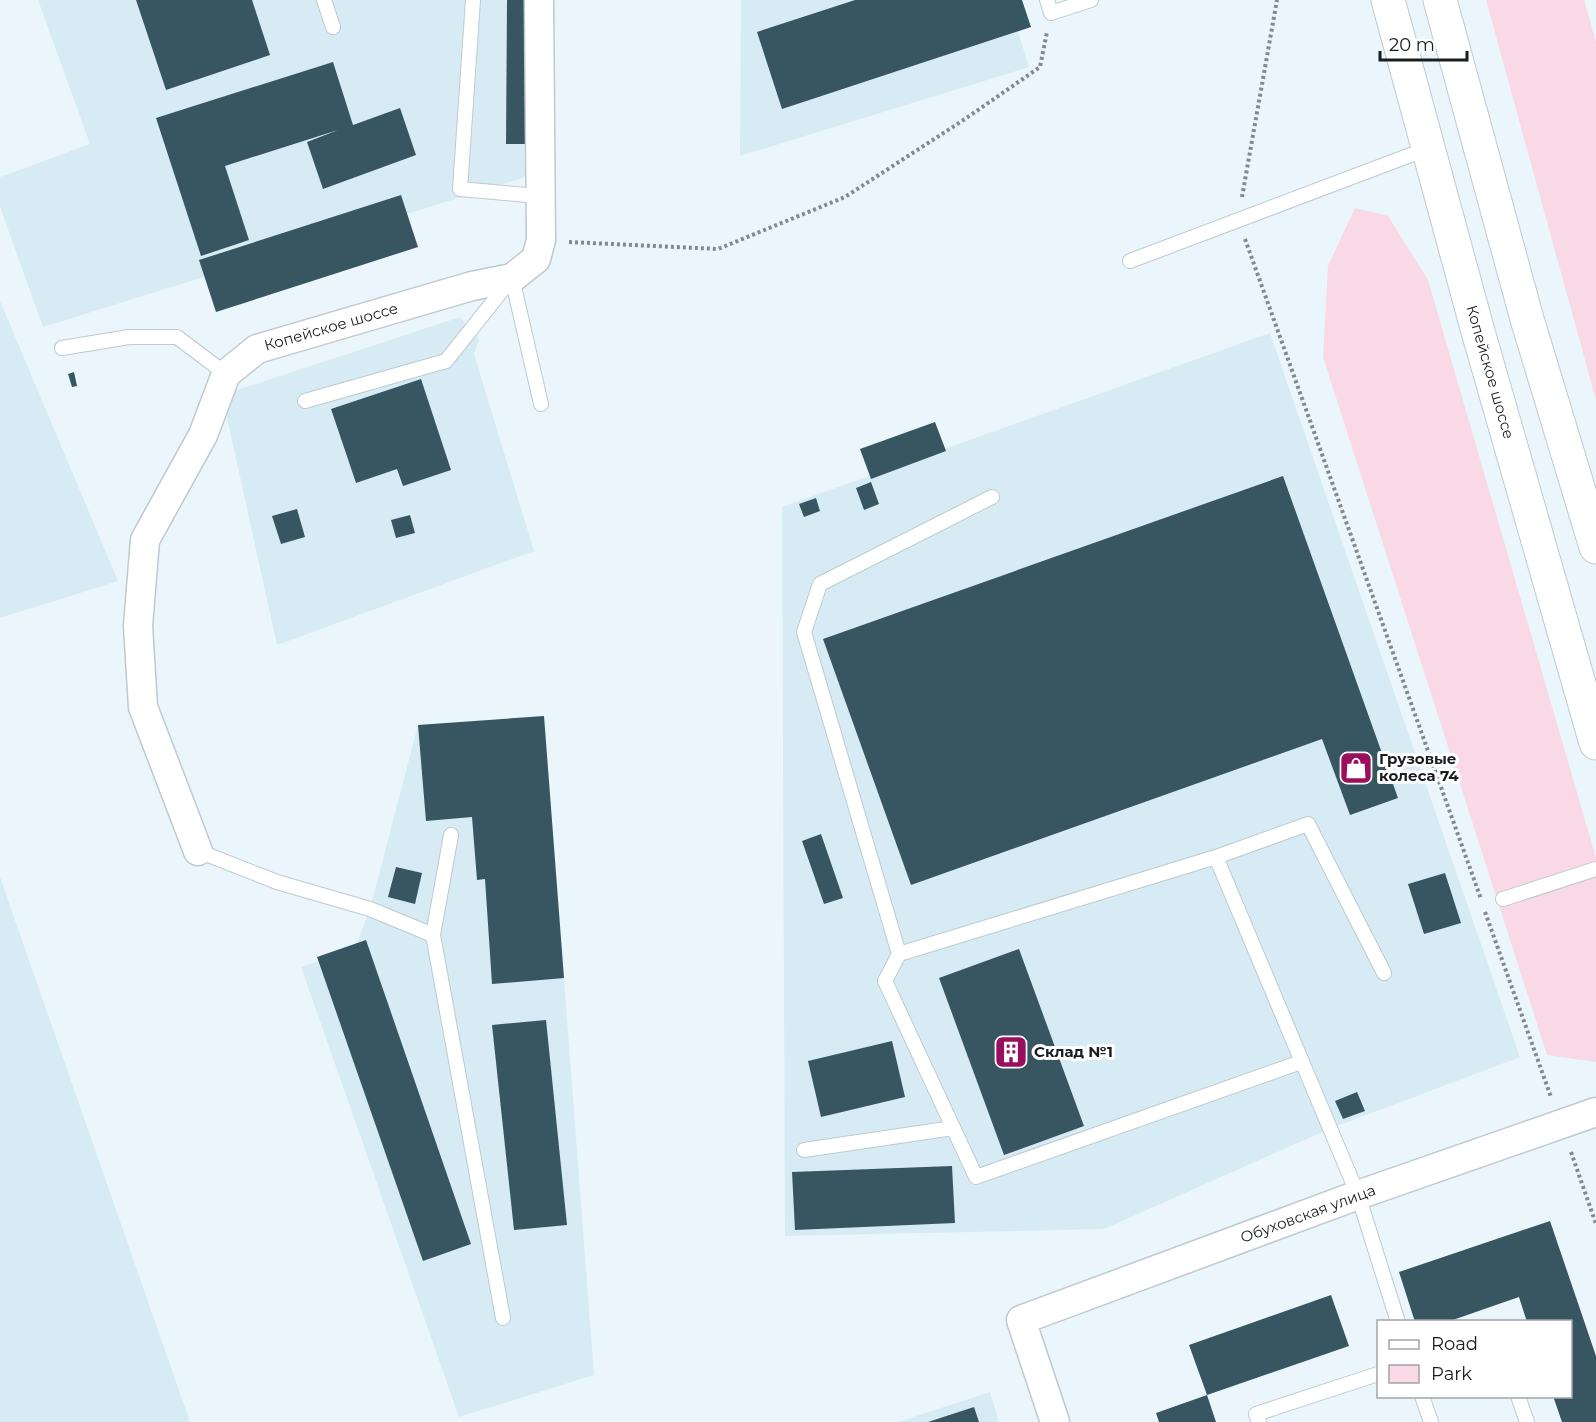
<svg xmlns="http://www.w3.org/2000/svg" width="1596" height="1422" viewBox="0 0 1596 1422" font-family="Montserrat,sans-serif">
  <rect width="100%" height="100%" fill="#eaf6fb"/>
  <!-- built -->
  <g fill="#d7ebf4">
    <polygon points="38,0 530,0 532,175 43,327 0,207 0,177 90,144"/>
    <polygon points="741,0 1008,0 1029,67 740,156"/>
    <polygon points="0,301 118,581 0,618"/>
    <polygon points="460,317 479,340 474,354 534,551 277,645 222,395"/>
    <polygon points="1270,333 1520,1057 1329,1129 1104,1229 785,1236 782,507"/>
    <polygon points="544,716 594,1375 459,1417 301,967 355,948 370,909 418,725"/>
    <polygon points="0,877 190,1422 0,1422"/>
    <polygon points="990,1392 999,1422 898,1422"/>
  </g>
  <!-- green -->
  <g fill="#f8d9e5">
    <polygon points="1486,0 1584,0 1596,42 1596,400"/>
    <polygon points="1355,208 1388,216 1428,280 1596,858 1596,1062 1547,1055 1323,357 1328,266"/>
  </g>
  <!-- building -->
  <g fill="#385662">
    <polygon points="136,0 252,0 270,55 166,90"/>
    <polygon points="507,0 532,0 531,144 506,144"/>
    <polygon points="855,0 1022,0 1031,27 782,109 757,32"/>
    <polygon points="333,62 353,125 400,108 416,155 323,189 307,142 338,130 225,166 249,240 201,256 156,118"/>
    <polygon points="401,195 418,247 216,312 199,260"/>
    <polygon points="74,372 77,386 72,387 68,374"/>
    <polygon points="421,379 451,470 403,486 397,469 356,483 331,409"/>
    <polygon points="935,422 946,451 871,479 860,449"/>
    <polygon points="1283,476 1398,798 1350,815 1322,739 911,885 823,639"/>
    <polygon points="871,482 879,504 864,510 856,488"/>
    <polygon points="816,498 820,511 804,517 799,504"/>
    <polygon points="297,509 305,537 281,544 272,516"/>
    <polygon points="410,515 415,533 396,538 391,520"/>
    <polygon points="544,716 564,978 492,984 485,879 477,880 472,817 426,821 418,725"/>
    <polygon points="821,834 843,898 824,904 802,841"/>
    <polygon points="396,867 422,873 415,904 388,897"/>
    <polygon points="1445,873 1461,923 1424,934 1408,884"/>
    <polygon points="366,940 471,1244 423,1261 317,957"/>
    <polygon points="1019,949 1084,1126 1004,1155 939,978"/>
    <polygon points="546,1020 567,1225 514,1230 492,1025"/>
    <polygon points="892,1041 905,1097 821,1117 808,1061"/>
    <polygon points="1357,1092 1365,1111 1343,1119 1335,1101"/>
    <polygon points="952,1166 955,1223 795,1230 792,1172"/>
    <polygon points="1550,1221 1596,1356 1596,1422 1562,1422 1553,1396 1570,1396 1570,1322 1527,1322 1519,1297 1447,1322 1415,1322 1399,1272"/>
    <polygon points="1331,1295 1349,1346 1207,1395 1189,1345"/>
    <polygon points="1207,1395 1216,1422 1159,1422 1156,1413"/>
    <polygon points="974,1407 979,1422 928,1422"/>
  </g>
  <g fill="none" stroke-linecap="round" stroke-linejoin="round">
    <!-- lane casing -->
    <g stroke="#becacf" stroke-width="16">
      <g id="lane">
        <polyline points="324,0 333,27"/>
        <polyline points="473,0 460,189 527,195 540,198"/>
        <polyline points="1047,0 1051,13 1091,0"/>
        <polyline points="1130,261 1429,148"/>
        <polyline points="62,348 129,337 177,337 226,374"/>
        <polyline points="305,401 446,361 512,278 541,404"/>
        <polyline points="992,497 820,584 804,632 899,954 885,981 976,1177 1301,1062"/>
        <polyline points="451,835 433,935 503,1318"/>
        <polyline points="198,851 277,882 370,909 433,935"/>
        <polyline points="1216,857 1358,1195 1398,1322"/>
        <polyline points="1503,899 1596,869"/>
        <polyline points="899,954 1216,857 1308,824 1384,973"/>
        <polyline points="804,1150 953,1128"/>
        <polyline points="1422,1396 1431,1422"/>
        <polyline points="1518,1396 1527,1422"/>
        <polyline points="1259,1422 1256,1414 1378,1374"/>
      </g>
    </g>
    <!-- street casing -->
    <g stroke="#becacf" stroke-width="31">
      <g id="street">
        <polyline points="198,851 143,707 138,626 145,540 203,435 226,374 257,349 472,286 512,278 536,259 541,240 539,0"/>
        <polyline points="1055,1422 1021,1320 1358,1195 1596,1112"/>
      </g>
    </g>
    <!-- primary casing -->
    <g stroke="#becacf" stroke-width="35">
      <g id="primary">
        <polyline points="1388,0 1477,328 1596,743"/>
        <polyline points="1440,0 1527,319 1596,547"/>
      </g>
    </g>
    <!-- path -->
    <g stroke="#828a8d" stroke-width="4" stroke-dasharray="3 3" stroke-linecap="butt">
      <polyline points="1242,197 1277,0"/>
      <polyline points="1245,239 1481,899"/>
      <polyline points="569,242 718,249 845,197 965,119 1040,67 1047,32"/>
      <polyline points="1485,912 1551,1097"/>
      <polyline points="1571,1152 1596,1224"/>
    </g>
    <!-- lane -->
    <use href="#lane" stroke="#fff" stroke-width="14"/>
    <!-- street -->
    <use href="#street" stroke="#fff" stroke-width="28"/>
    <!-- primary -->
    <use href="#primary" stroke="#fff" stroke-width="33"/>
  </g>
  <!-- icons -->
  <defs>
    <g id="shop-square" transform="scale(1.725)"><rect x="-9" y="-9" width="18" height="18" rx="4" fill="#9a0e5f" stroke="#fff"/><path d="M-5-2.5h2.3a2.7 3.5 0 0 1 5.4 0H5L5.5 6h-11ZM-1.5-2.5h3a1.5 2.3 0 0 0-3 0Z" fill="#fff"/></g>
    <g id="building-square" transform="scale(1.725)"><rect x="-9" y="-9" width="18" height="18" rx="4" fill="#9a0e5f" stroke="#fff"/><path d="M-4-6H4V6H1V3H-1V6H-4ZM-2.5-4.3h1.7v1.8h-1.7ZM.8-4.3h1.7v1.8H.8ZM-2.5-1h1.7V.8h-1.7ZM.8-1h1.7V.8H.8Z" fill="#fff"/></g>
  </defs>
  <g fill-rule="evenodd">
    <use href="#shop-square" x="1356" y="768"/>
    <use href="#building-square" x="1011" y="1052"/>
  </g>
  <g text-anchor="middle" stroke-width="6" stroke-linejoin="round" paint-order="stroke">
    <!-- street labels -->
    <g font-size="15" fill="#191d1f" stroke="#fff">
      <text transform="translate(331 327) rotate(-16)" y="5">Копейское шоссе</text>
      <text transform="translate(1490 372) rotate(74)" y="5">Копейское шоссе</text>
      <text transform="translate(1308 1214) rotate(-20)" y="5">Обуховская улица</text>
    </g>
    <!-- poi labels -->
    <g font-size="15" font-weight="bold" fill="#191d1f" stroke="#fff" text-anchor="start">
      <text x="1379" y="764">Грузовые<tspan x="1379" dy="17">колеса 74</tspan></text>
      <text x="1034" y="1057">Склад №1</text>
    </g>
  </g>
  <!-- legend -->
  <rect x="1377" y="1320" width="195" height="78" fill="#ffffff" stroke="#a3a5a5" stroke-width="1.5"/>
  <rect x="1389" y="1340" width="30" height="9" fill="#ffffff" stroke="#a3a5a5" stroke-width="1.5"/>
  <text x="1431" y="1350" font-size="18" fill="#191d1f">Road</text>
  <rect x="1389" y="1365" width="30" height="18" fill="#f8d9e5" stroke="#a3a5a5" stroke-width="1.5"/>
  <text x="1431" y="1380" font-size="18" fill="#191d1f">Park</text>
  <!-- scale -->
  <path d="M1380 51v9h87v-9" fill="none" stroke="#191d1f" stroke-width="3"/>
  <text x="1389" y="51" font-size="18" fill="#191d1f" stroke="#ffffff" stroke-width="4.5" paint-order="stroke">20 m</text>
</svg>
